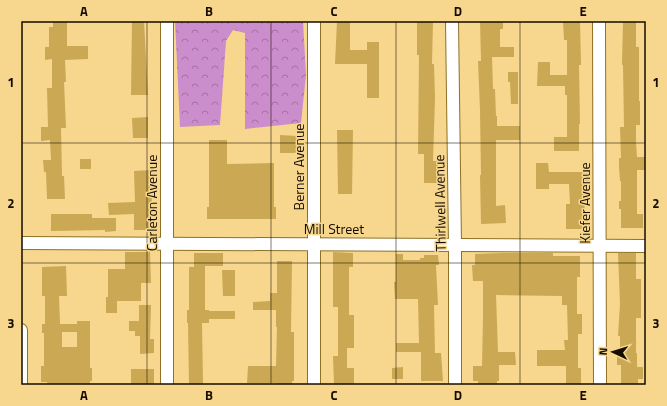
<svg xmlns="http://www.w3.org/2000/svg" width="667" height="406" viewBox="0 0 667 406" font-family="'Titillium Web',sans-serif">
  <defs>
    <pattern id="forest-crowns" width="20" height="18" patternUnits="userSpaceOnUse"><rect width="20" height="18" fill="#cb8dcb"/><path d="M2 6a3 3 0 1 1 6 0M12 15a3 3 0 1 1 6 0" fill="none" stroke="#a472a2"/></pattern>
  </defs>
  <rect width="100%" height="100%" fill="#f7d78e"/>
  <!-- forest -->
  <polygon fill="url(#forest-crowns)" points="175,21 303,21 306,75 301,123 245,129 245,33 233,30 226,41 220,125 180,127"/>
  <!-- building -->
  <g fill="#cba854" fill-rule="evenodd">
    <polygon points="53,21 67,21 67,46 88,46 88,59 65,60 66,82 64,82 66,128 61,128 62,176 64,176 65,199 47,199 46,172 44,172 43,160 51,160 50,140 41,141 41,127 48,127 47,88 52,88 52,59 45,60 45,47 49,47 49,27 53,27"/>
    <polygon points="132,21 144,21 148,95 131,95"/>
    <polygon points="337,21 350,21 350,50 367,50 367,42 379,42 379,98 367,98 367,64 335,64"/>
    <polygon points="417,21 433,21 432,64 434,64 435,98 433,161 438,161 438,183 424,183 424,154 418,154 419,55 417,55"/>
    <polygon points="480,21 503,21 503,29 500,29 500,47 514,47 514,57 492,57 493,89 495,89 496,116 497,116 497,126 520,126 520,140 496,140 496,206 505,205 506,223 481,224 480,175 481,175 480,110 478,61 481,61"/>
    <polygon points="563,21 580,21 581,65 579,65 580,124 579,124 579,151 554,151 554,137 567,137 567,95 565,95 565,86 537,86 538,62 550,62 550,75 567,75 567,40 564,40"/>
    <polygon points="623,21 636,21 636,47 639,47 639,101 640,101 640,125 636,125 636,142 637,157 646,157 646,170 637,170 637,214 643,214 643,228 621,228 621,209 619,209 619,201 621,201 621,181 620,181 619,167 619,158 621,158 620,127 624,127 623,65 622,65"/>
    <polygon points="508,72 518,72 518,104 511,104 510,82 508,82"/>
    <polygon points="148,117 148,138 133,138 132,118"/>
    <polygon points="337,130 353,130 352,194 338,194"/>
    <polygon points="280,135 298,136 298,153 280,153"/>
    <polygon points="209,140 227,140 227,164 274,163 274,207 276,207 276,219 207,219 207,207 209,207"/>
    <rect x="80" y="159" width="11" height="10"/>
    <polygon points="536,163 548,163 549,172 589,172 589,184 584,184 585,229 566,229 566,204 570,204 569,184 549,184 549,189 536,189"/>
    <polygon points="151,170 152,208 150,208 150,214 149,214 149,230 134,230 134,214 109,215 108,203 135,202 134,171"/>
    <polygon points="51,214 92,214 92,218 116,218 116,231 105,232 105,230 51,231"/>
    <polygon points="125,252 150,252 151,283 141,283 141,301 117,301 117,313 106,313 106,297 108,297 108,269 125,269"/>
    <polygon points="333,252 353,253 353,267 349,267 349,315 354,315 354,348 347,348 347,368 354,368 354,385 334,385 333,356 338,356 338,307 333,307"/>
    <polygon points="194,253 223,253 223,266 205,266 205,310 209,310 209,311 235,311 235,319 209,319 209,323 202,323 203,384 189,384 188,323 187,323 187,310 189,310 189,267 194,267"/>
    <polygon points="501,253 553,253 553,256 580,256 580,277 577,277 577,314 582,314 582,334 578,334 578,368 581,368 581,385 566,385 566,366 537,366 537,350 565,350 564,340 568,340 567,305 562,305 562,296 496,295 498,352 515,352 516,365 499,365 499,381 497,381 497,385 478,385 478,381 473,381 473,366 482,366 483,317 483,281 473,281 472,265 475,265 475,254"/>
    <polygon points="618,253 636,253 636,279 641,279 641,318 636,318 636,353 637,353 637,367 643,367 643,379 638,379 638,385 621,385 621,365 617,365 617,353 620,353 620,336 618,336 620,304"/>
    <polygon points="396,254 403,254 403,260 420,260 420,258 424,258 424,255 438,255 439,265 436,265 438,305 434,305 435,353 441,353 443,381 421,381 421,352 396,352 396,343 419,343 418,299 395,299 394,282 396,282"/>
    <polygon points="277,261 292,261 291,332 294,332 294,381 292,381 292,385 277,385 277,383 247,383 248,366 276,366 277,327 276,327 276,310 253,310 253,302 270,301 270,293 277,293"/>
    <path d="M66 266 67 296H59L60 324H77V321H90V368H92V381H90V385H47V382H41V366H44V333H42V324H45V296H42V267ZM62 332H77V347H62Z"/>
    <polygon points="222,270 235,270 235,296 223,296"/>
    <polygon points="139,305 151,305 150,339 154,339 154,353 140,354 140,336 135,336 135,331 129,331 129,321 139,321"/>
    <polygon points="403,367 403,379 392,379 392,368"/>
    <rect x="131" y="369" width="23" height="16"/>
  </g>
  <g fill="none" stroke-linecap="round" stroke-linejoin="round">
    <!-- street casing -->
    <g stroke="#8e7126" stroke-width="14">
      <g id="street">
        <polyline points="167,21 167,385"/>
        <polyline points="314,21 314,385"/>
        <polyline points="452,21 455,245 455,385"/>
        <polyline points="599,21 600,385"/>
        <polyline points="21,243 646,246"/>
        <polyline points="21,330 21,385"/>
      </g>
    </g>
    <!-- street -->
    <use href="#street" stroke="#fff" stroke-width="12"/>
  </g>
  <!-- grid -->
  <path fill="none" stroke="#160d00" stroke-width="1" stroke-opacity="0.55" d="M147 21V385M271 21V385M396 21V385M520 21V385M21 143H646M21 263H646"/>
  <g text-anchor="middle" stroke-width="3" stroke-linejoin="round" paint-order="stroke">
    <!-- street labels -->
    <g font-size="14" fill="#160d00" stroke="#f7d78e">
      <text transform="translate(299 167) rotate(-90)" y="5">Berner Avenue</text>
      <text transform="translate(152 203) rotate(-90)" y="5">Carleton Avenue</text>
      <text transform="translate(440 203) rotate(-91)" y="5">Thirlwell Avenue</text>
      <text transform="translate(585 203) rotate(-90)" y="5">Kiefer Avenue</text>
      <text x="334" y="234">Mill Street</text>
    </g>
  </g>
  <!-- border -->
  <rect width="667" height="406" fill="none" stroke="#f7d78e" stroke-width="44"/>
  <!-- north arrow -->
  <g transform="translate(613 352) rotate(274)" stroke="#f7d78e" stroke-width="3" paint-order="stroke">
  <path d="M0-3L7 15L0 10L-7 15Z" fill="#160d00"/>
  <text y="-6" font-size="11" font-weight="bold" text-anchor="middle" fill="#160d00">N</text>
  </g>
  <rect x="22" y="22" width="623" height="362" fill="none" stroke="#160d00" stroke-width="1.5"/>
  <g font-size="13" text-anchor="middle" font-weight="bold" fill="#160d00">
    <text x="84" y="16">A</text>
    <text x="209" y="16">B</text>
    <text x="334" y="16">C</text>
    <text x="458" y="16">D</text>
    <text x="583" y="16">E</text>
    <text x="11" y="87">1</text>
    <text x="656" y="87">1</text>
    <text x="11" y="208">2</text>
    <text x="656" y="208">2</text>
    <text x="11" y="328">3</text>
    <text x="656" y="328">3</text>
    <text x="84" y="400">A</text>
    <text x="209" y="400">B</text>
    <text x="334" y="400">C</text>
    <text x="458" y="400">D</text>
    <text x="583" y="400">E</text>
  </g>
</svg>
